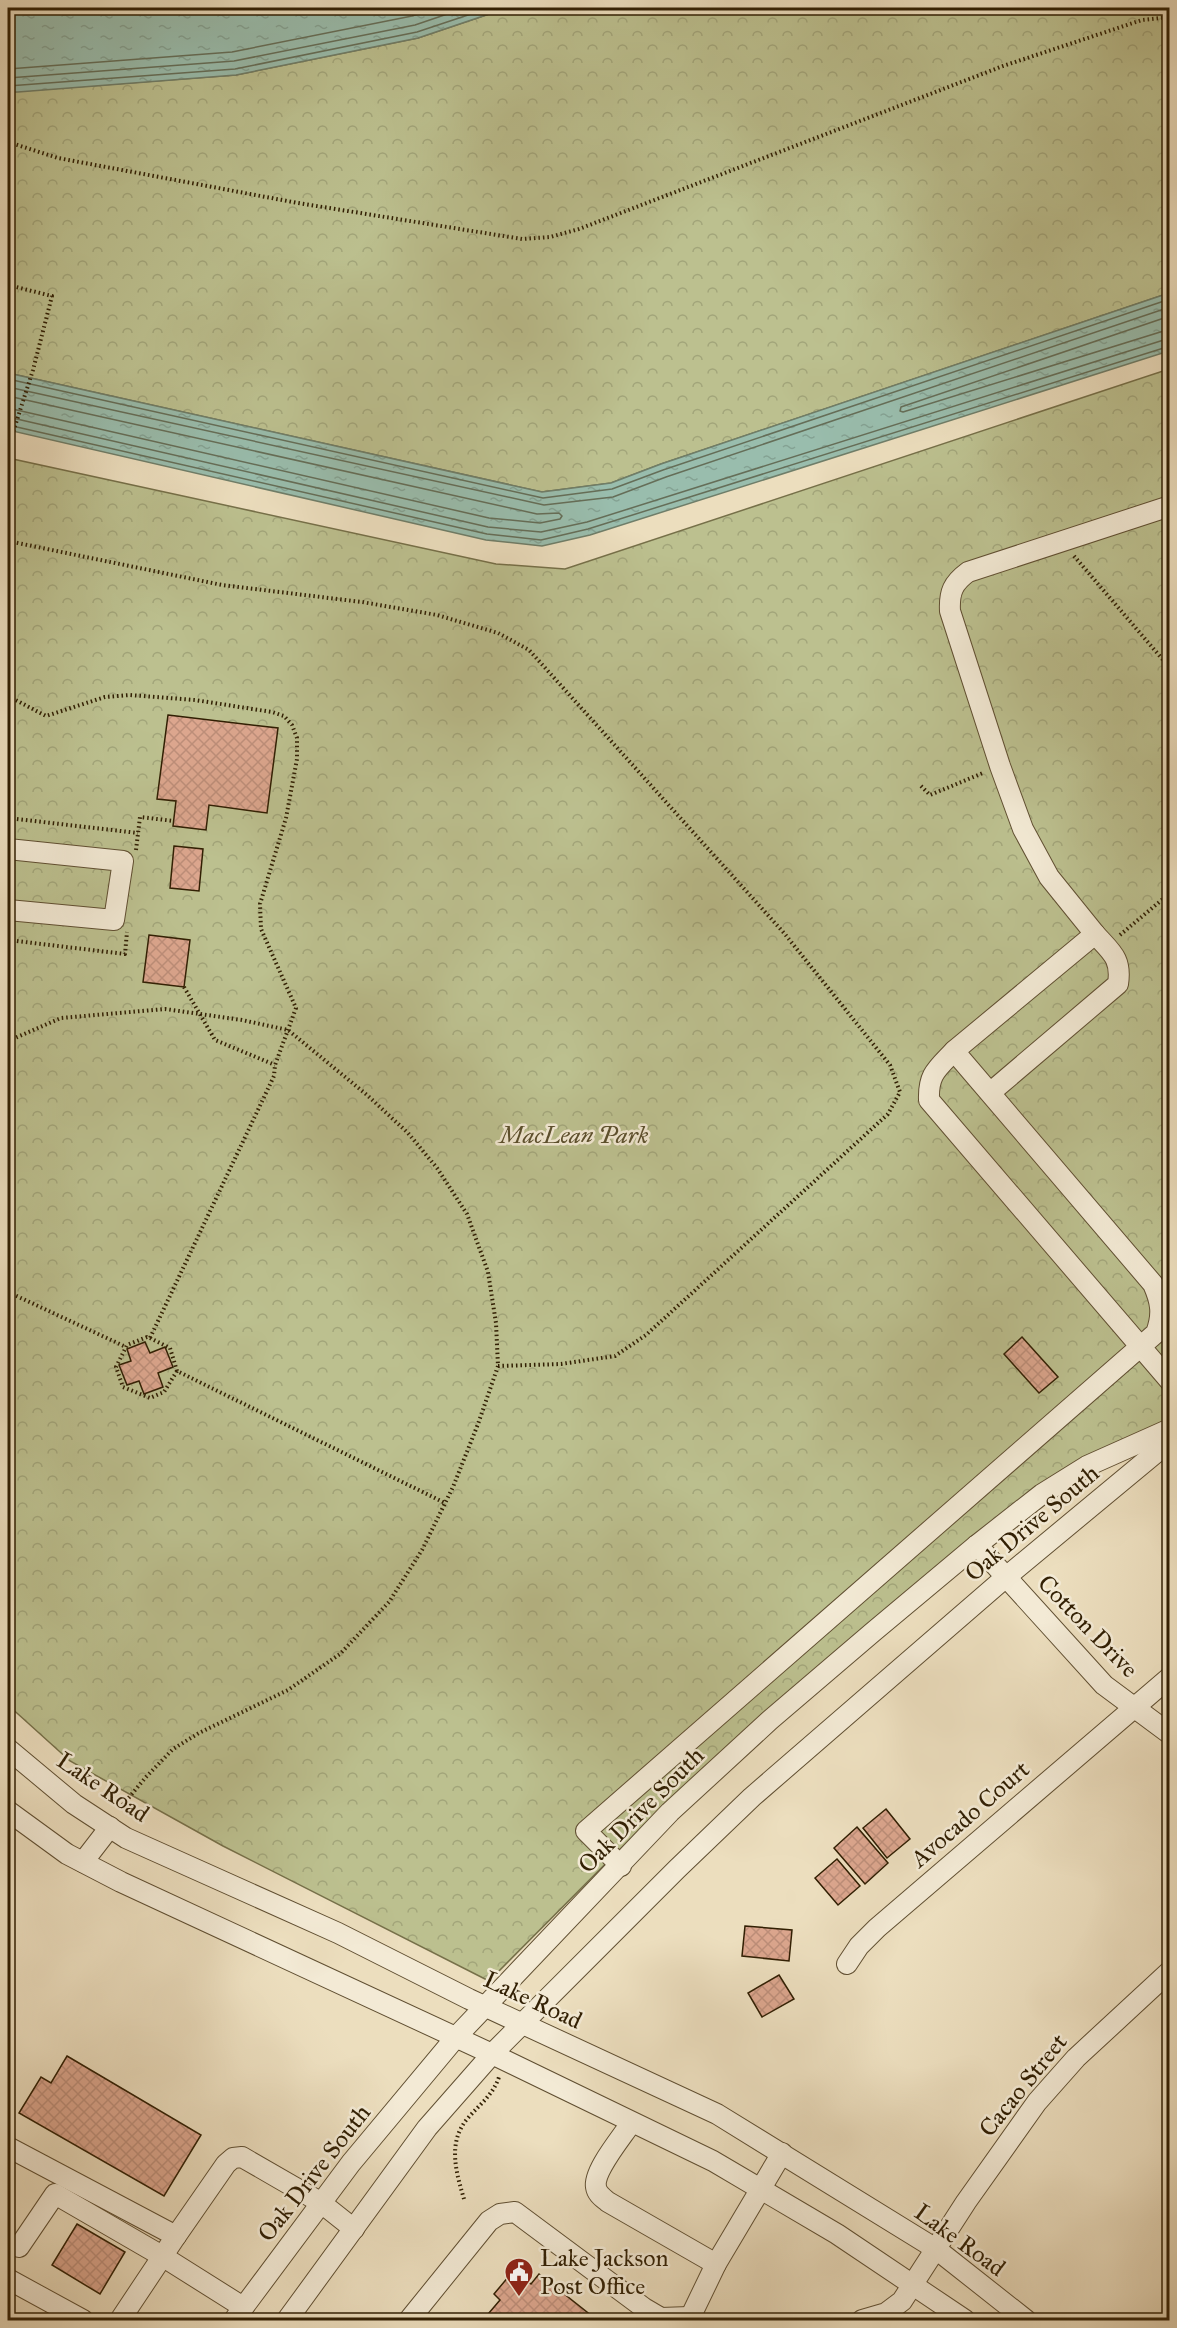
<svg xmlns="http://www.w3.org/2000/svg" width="1177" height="2328" viewBox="0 0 1177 2328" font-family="'IM FELL Great Primer',serif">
  <defs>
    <pattern id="forest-crowns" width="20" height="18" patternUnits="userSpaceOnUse" patternTransform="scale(1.5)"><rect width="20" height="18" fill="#bcc08f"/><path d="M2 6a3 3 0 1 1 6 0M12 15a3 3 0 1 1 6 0" fill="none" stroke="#a2a57a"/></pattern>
    <pattern id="water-ripples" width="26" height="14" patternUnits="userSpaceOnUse" patternTransform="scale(1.5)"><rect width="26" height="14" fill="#99bdad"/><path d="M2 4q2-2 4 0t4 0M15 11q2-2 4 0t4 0" fill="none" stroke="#84a293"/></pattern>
    <pattern id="building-cross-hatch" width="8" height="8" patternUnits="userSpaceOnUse" patternTransform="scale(1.5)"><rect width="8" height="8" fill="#dca68e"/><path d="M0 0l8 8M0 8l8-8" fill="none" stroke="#bd8e79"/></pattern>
  </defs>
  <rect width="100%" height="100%" fill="#ecdebe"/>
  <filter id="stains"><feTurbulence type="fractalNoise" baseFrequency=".00333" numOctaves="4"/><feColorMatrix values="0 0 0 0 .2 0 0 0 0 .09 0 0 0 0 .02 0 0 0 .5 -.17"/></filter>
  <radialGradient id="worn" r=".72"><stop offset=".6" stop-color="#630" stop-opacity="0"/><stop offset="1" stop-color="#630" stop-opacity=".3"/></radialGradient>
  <!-- forest -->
  <g fill="url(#forest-crowns)" stroke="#767049" stroke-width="1.5">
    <polygon points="507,8 1169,8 1169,293 661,464 611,483 542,492 8,373 8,92 236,75 418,38"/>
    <polygon points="1169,369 1169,1419 1074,1468 652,1817 489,1981 223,1846 70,1761 8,1705 8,458 496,564 565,569"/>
  </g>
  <!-- water -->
  <g fill="url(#water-ripples)" stroke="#6f7e69" stroke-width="1.5">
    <polygon points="8,8 507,8 418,38 236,75 18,92 8,92"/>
    <polygon points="1169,293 1169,351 590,535 542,546 486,540 8,430 8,373 542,492 611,483 661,464"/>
  </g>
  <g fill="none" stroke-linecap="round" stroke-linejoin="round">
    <!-- shore -->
    <g stroke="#656e58" stroke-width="1.5">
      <polyline points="8,69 232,52 412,16 437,8"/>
      <polyline points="8,78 234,61 415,25 465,8"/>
      <polyline points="8,86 235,69 417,32 489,8"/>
      <polyline points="1170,316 901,407 900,411 903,412 1170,329"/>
      <polyline points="8,379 543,498 612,489 663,470 1170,299"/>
      <polyline points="8,387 544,505 613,497 666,477 1170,307"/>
      <polyline points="8,396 537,514 559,513 562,516 560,519 540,523 489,518 8,408"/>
      <polyline points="8,417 488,527 541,532 587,522 1170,338"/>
      <polyline points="8,425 487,534 541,540 588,529 1170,346"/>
    </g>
  </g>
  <!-- building -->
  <g fill="url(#building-cross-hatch)" stroke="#311f03" stroke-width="1.5">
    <polygon points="168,715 278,728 267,813 209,805 206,830 173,826 176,801 157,799"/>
    <polygon points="174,846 203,849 199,891 170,888"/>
    <polygon points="149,935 190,940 184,987 143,982"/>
    <polygon points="1022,1337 1058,1377 1039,1393 1004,1354"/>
    <polygon points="145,1342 150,1353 165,1347 173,1367 158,1373 163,1387 144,1394 139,1381 127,1385 119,1365 131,1361 127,1349"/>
    <polygon points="886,1809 910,1839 887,1858 863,1828"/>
    <polygon points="857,1827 888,1863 865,1884 834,1848"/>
    <polygon points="837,1859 860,1886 838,1905 815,1878"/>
    <polygon points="745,1926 792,1930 789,1961 742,1956"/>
    <polygon points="779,1975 794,1999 762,2017 748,1993"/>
    <polygon points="67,2056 201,2135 164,2196 19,2113 41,2077 51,2083"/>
    <polygon points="77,2224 125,2252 100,2294 52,2265"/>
    <polygon points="514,2270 531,2284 539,2274 597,2320 483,2320 500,2300 494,2294"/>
  </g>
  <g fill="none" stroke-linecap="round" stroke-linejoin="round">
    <!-- minor casing -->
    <g stroke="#604f32" stroke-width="22">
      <g id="minor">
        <polyline points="8,849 123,861 114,920 8,910"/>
        <path d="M954 1051C937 1069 928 1074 929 1100L1170 1381"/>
        <path d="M991 1092 1118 984C1122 958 1111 952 1095 934"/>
        <polyline points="977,1545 1104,1685 1170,1734"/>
        <polyline points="8,1749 74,1804 126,1838 338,1933 469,1999 717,2114 936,2249 1026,2320"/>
        <polyline points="8,1811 67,1854 121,1882 492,2054 713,2161 837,2234 965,2320"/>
        <polyline points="83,1862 110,1827"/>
        <path d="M621 1866 586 1831 1156 1333C1163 1314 1161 1302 1153 1284L954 1051 1095 934 1049 877 1023 829 1000 766 950 611C949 592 953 583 968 572L1170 506"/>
        <polyline points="847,1964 859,1946 877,1928 1170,1677"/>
        <path d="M631 2123C622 2137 593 2171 596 2187 597 2194 602 2197 608 2202L716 2264"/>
        <polyline points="8,2147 176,2236 120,2320"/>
        <polyline points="176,2236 226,2164 233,2158 242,2157 320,2202 354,2229"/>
        <polyline points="19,2247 55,2194 162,2256 243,2307"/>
        <polyline points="8,2279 83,2320"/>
        <polyline points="234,2320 351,2163 456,2037 670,1812 770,1720 873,1632 977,1545 1042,1494 1087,1466 1170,1429"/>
        <polyline points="287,2320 427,2128 492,2054 677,1869 752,1797 1006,1577 1170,1441"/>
        <polyline points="409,2320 489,2221 500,2214 515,2212 644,2308 661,2318 689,2317"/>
        <polyline points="689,2320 716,2264 782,2153"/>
        <polyline points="862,2320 886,2313 902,2301 966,2202 1037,2102 1076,2058 1170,1971"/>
      </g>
    </g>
    <!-- path -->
    <g stroke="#311f03" stroke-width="4" stroke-dasharray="1.5 3" stroke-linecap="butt">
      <polyline points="8,142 58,158 298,203 522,239 550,237 579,229 1003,66 1142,20 1170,17"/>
      <polyline points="8,285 52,296 33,370 8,448"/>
      <polyline points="8,541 222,585 362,602 437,615 498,633 529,650 784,933 890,1065 900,1092 888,1114 646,1335 615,1356 561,1364 498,1366"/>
      <polyline points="1074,556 1170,668"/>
      <polyline points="8,696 46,716 105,697 130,695 195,700 272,712 284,716 292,725 297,738 297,759 286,818 260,904 261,929 296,1008 275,1065 274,1076 150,1338"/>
      <polyline points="921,786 930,795 983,773"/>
      <polyline points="8,818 138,833"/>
      <polyline points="136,850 140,817 174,821"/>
      <polyline points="1120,935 1170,893"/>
      <polyline points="8,940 125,954 127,932"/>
      <polyline points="184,987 215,1040 275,1065"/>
      <polyline points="8,1041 61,1018 165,1009 242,1020 288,1030 367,1095 408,1133 437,1168 467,1214 488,1272 496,1323 498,1366 478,1424 453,1487 422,1550 389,1602 340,1654 288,1690 199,1733 173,1749 146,1777 121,1807"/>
      <polyline points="8,1292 126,1347"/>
      <polyline points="177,1371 164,1392 150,1398 123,1387 116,1367 127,1345 147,1337 150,1338 170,1348 177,1371 445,1503"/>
      <path d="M464 2199C456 2172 447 2142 468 2118 480 2104 493 2095 499 2077"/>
    </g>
    <!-- minor -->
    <use href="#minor" stroke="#f3ead5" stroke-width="20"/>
  </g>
  <!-- icons -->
  <defs>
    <g id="civic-pin" transform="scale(1.5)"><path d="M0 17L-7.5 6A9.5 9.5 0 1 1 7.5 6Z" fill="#8f2418" stroke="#f3ead5"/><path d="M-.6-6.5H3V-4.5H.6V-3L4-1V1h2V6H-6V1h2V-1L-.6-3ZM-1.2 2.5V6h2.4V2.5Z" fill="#fff"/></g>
  </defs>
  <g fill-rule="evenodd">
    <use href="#civic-pin" x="519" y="2272"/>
  </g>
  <g text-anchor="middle" stroke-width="5" stroke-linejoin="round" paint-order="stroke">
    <!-- park labels -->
    <g font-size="24" font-style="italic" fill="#5b4f2d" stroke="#f3ead5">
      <text x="574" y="1143">MacLean Park</text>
    </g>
    <!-- street labels -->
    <g font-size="24" fill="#311f03" stroke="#f3ead5">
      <text transform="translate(1032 1523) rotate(-40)" y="8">Oak Drive South</text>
      <text transform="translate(1088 1626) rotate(46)" y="8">Cotton Drive</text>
      <text transform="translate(103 1787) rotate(34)" y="8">Lake Road</text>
      <text transform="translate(641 1810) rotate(-45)" y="8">Oak Drive South</text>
      <text transform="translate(970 1814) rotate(-41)" y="8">Avocado Court</text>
      <text transform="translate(533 2000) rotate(25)" y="8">Lake Road</text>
      <text transform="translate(1023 2085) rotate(-51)" y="8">Cacao Street</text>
      <text transform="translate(314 2173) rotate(-52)" y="8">Oak Drive South</text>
      <text transform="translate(960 2240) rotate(36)" y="8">Lake Road</text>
    </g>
    <!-- poi labels -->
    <g font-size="24" fill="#311f03" stroke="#f3ead5" text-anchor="start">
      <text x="540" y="2266">Lake Jackson<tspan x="540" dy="28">Post Office</tspan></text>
    </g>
  </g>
  <!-- margin -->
  <rect width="1177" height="2328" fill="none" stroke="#ecdebe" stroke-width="30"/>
  <rect x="9" y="9" width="1159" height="2310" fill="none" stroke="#311f03" stroke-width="3"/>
  <rect x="15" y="15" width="1147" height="2298" fill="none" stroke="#311f03" stroke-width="1.5"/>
  <rect width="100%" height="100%" filter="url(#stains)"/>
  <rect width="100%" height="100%" fill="url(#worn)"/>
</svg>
